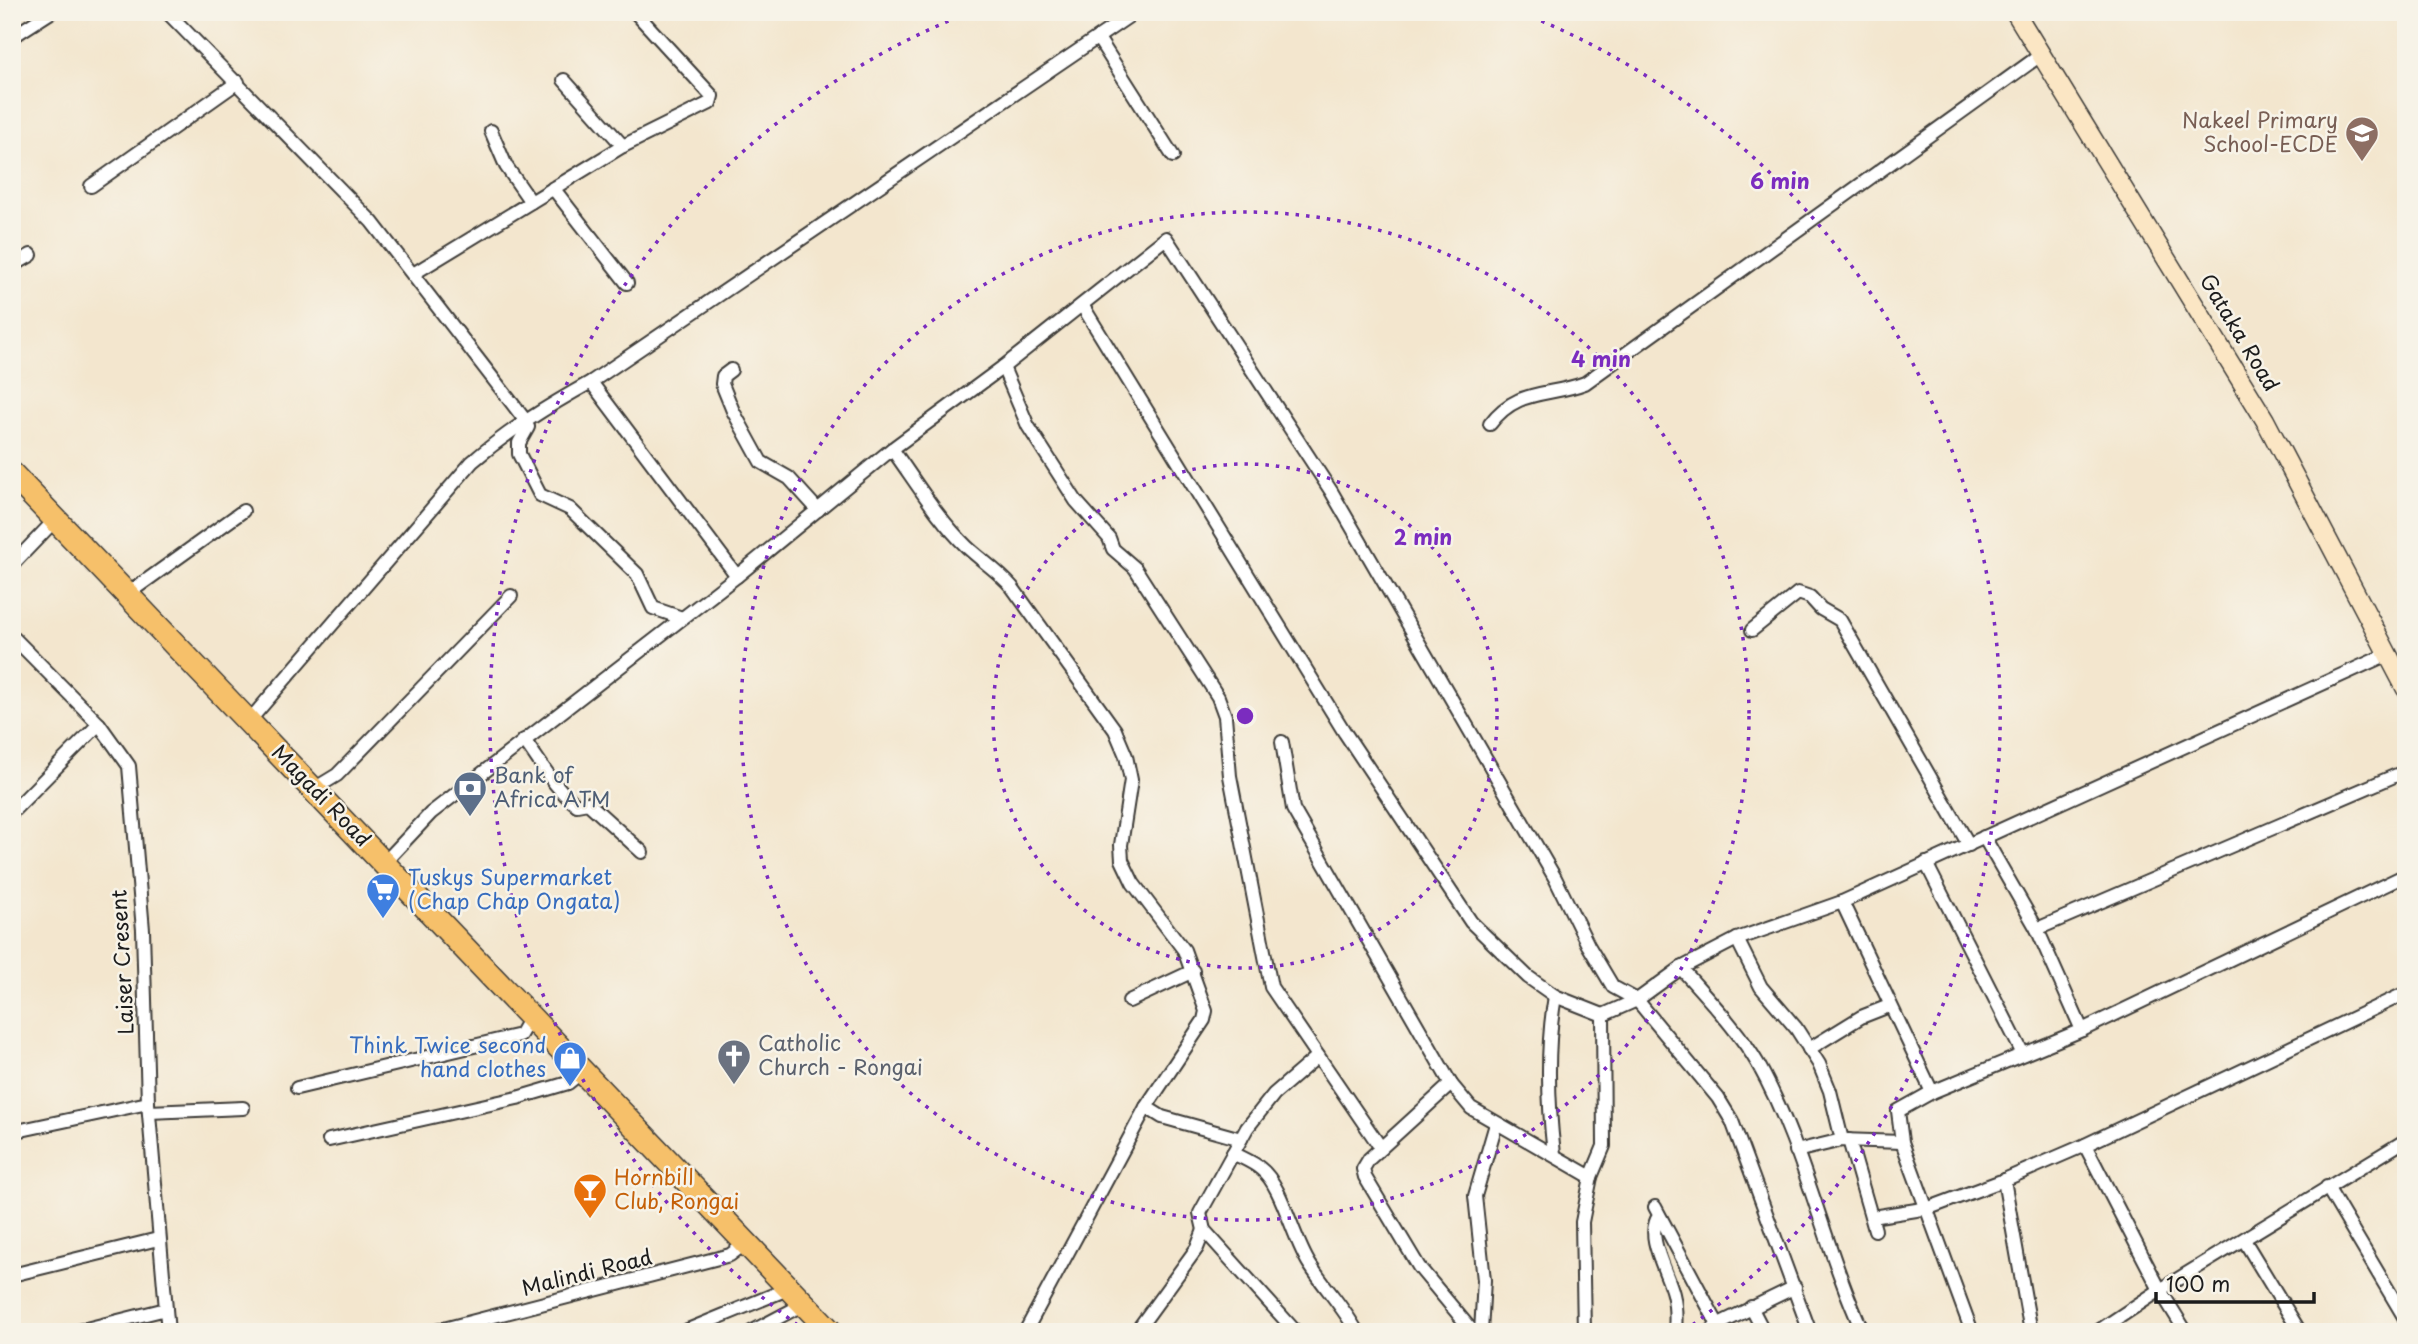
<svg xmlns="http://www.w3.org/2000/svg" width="2418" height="1344" viewBox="0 0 2418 1344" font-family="'Playpen Sans',sans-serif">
  <rect width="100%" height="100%" fill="#f7f3e8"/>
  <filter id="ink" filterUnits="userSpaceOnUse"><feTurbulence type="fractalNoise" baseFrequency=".0143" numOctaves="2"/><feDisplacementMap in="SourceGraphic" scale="14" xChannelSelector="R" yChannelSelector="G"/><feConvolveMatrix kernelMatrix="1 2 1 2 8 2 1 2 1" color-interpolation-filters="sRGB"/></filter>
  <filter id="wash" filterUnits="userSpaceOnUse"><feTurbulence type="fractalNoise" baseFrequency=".00686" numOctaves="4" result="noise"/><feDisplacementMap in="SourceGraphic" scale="28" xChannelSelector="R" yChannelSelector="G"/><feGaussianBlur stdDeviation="1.57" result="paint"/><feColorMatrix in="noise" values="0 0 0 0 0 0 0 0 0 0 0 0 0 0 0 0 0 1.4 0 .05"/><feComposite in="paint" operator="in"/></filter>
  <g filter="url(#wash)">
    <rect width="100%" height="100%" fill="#f3e6ce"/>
  </g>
  <g filter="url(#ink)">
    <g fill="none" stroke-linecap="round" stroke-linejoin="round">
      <!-- street casing -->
      <g stroke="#3c3a37" stroke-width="16">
        <g id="street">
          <polyline points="167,12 372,222 525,420"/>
          <polyline points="12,37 51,12"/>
          <polyline points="1098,38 1173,156"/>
          <polyline points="564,80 623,146"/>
          <polyline points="491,131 506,166 531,202"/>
          <polyline points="91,186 238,82"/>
          <polyline points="553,188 627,283"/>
          <polyline points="12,266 31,255"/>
          <polyline points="413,274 623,146 710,103 712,96 635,12"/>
          <polyline points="1082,305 1345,733 1471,922 1528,977 1555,996 1603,1015 1637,1000 1681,968 1737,939 1842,902 2388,654"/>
          <polyline points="1003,367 1028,426 1076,501 1109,538 1113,549 1135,568 1218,697 1225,716 1230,776 1271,987 1381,1148"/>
          <polyline points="731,370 723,376 722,384 733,411 761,462 789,478 818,510"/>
          <polyline points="591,382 737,576"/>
          <path d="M1490 424C1517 388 1548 397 1585 383L2042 54"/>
          <polyline points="528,427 519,443 519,454 540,495 570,509 637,574 653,608 682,618"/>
          <path d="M892 449C916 482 938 519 967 547 982 561 998 571 1012 587L1115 730 1126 756 1131 780 1121 845 1122 860 1133 883 1184 950 1206 1011 1204 1020 1146 1107 1025 1332"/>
          <polyline points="12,565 56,519"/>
          <polyline points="126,595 243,511"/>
          <polyline points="1752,630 1798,593 1810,597 1821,609 1840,620 1969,845"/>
          <polyline points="12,636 99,724 129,766 143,930 148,1103 168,1332"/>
          <path d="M249 721 472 462C509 430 548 406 591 382L1135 12"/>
          <path d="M524 740C542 764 553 787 577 805L588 803 642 852"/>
          <polyline points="1282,742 1293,809 1451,1084 1471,1108 1591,1177"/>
          <polyline points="314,789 337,775 511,596"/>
          <polyline points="12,812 99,724"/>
          <polyline points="1984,837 2037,929 2082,1030"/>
          <polyline points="384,863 431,813 737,576 892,449 1003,367 1166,238 1331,491 1555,878 1588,945 1613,987 1637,1000 1718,1098 1732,1121 1810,1332"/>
          <polyline points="1926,863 2023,1054"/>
          <polyline points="1842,902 1932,1092"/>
          <polyline points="2037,929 2406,771"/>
          <polyline points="1737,939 1761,987 1796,1028 1819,1064 1830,1091 1842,1140"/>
          <path d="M1681 968C1707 998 1738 1029 1758 1064 1805 1148 1823 1245 1863 1332"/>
          <polyline points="1129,1001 1193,971"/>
          <polyline points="1809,1049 1861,1017 1889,1006"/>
          <polyline points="1451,1084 1369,1159 1363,1169 1365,1177 1419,1267 1473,1332"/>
          <polyline points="297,1088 520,1035 531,1016"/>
          <polyline points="1146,1107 1162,1117 1241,1139"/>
          <polyline points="149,1112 243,1108"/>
          <polyline points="12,1132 148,1103"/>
          <polyline points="329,1140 517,1098 568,1083 584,1070"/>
          <polyline points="1849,1140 1875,1230"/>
          <polyline points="2085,1145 2160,1290 2186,1332"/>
          <polyline points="1796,1151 1842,1140 1902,1142"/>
          <path d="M1233 1153C1242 1158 1253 1162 1261 1169 1282 1185 1293 1239 1310 1265 1325 1288 1344 1308 1357 1332"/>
          <path d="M1554 1154C1548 1102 1546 1048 1555 996"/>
          <polyline points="2004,1180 2031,1332"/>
          <polyline points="2327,1187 2406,1320"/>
          <polyline points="1655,1207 1718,1325"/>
          <path d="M1659 1216C1644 1236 1668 1272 1673 1294 1676 1306 1676 1319 1675 1332"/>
          <polyline points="1872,1217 1929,1208 2004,1180 2085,1145 2406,993"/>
          <polyline points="2244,1240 2300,1332"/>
          <polyline points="12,1275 158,1239"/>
          <polyline points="1751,1307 1764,1332"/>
          <polyline points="74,1332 166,1309"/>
          <polyline points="432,1332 730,1255 747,1242"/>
          <polyline points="683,1332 790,1288"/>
          <polyline points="751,1332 804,1304"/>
          <polyline points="1136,1332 1197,1248 1204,1230"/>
          <polyline points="1296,1332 1204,1230 1200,1213 1247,1128 1274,1094 1318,1056"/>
          <polyline points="1481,1332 1484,1280 1475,1196 1496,1124"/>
          <polyline points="1584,1332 1582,1222 1591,1177 1604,1146 1603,1015"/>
          <polyline points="1710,1332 1719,1324 1795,1287"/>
          <polyline points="1972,1332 1902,1142 1898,1111 1932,1092 2082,1030 2406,875"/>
          <polyline points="2097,1332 2160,1290 2406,1140"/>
        </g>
      </g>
      <!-- secondary casing -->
      <g stroke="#3c3a37" stroke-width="21">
        <polyline id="secondary" points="2015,12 2265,420 2406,689"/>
      </g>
      <!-- highway casing -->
      <g stroke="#3c3a37" stroke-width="26">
        <polyline id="highway" points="12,474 831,1332"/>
      </g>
      <!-- street -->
      <use href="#street" stroke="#fff" stroke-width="12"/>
      <!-- secondary -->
      <use href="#secondary" stroke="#fbe6c4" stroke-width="18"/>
      <!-- highway -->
      <use href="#highway" stroke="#f6c06b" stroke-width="23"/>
    </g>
  </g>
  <!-- distance rings -->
  <g fill="none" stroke="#7b2cbf" stroke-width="3.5" stroke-dasharray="3.5 7">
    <circle cx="1245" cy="716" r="252"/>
    <circle cx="1245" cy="716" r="504"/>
    <path d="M806 1331A756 756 0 0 1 968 13M1522 13A756 756 0 0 1 1684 1331"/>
  </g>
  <!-- icons -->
  <defs>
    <g id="school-pin" transform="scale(1.75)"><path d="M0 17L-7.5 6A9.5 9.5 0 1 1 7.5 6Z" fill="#8d6e63" stroke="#f7f3e8"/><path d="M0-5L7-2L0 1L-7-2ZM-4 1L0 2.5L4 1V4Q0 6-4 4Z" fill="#fff"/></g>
    <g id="bank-pin" transform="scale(1.75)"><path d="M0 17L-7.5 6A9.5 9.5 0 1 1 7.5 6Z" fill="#5c6f8a" stroke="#f7f3e8"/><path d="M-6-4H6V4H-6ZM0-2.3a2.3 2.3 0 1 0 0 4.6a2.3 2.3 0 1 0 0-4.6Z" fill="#fff"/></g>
    <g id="supermarket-pin" transform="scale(1.75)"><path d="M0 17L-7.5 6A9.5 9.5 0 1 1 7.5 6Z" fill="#3f7fe0" stroke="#f7f3e8"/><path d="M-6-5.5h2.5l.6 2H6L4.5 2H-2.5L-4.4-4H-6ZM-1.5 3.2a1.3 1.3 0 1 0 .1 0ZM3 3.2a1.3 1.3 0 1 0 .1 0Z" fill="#fff"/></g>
    <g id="church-pin" transform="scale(1.75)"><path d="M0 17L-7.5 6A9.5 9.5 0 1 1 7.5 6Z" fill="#6b7280" stroke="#f7f3e8"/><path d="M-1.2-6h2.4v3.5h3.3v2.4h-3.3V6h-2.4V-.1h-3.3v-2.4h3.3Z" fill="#fff"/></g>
    <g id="shop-pin" transform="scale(1.75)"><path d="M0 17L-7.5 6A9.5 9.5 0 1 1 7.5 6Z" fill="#3f7fe0" stroke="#f7f3e8"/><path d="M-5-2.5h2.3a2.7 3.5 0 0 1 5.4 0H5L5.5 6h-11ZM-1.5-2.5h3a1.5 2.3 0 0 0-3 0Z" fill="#fff"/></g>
    <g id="bar-pin" transform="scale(1.75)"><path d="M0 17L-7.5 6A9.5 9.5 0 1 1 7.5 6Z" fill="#e8710a" stroke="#f7f3e8"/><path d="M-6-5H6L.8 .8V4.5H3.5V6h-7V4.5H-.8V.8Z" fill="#fff"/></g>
  </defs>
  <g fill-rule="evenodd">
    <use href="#school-pin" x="2362" y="133"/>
    <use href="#bank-pin" x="470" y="788"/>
    <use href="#supermarket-pin" x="383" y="890"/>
    <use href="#church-pin" x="734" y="1056"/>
    <use href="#shop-pin" x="570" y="1058"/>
    <use href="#bar-pin" x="590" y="1190"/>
  </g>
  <g text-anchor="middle" stroke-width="5" stroke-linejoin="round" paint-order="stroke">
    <!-- education labels -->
    <g font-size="21" fill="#785e54" stroke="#f7f3e8" text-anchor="end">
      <text x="2338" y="128">Nakeel Primary<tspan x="2338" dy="24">School-ECDE</tspan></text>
    </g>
    <!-- street labels -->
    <g font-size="21" fill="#1c1c1c" stroke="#f7f3e8">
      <text transform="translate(2239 333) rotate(59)" y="7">Gataka Road</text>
      <text transform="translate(321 796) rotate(46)" y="7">Magadi Road</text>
      <text transform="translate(123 962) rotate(-93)" y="7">Laiser Cresent</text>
      <text transform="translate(587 1273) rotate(-14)" y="7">Malindi Road</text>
    </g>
    <!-- service labels -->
    <g font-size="21" fill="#4e5e75" stroke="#f7f3e8" text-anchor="start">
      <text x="494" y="783">Bank of<tspan x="494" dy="24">Africa ATM</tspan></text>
    </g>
    <!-- shop labels -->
    <g font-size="21" fill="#366cbe" stroke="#f7f3e8" text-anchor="start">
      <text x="408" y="885">Tuskys Supermarket<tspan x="408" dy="24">(Chap Chap Ongata)</tspan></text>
      <text x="546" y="1053" text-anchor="end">Think Twice second<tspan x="546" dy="24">hand clothes</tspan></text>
    </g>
    <!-- worship labels -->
    <g font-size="21" fill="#5b616d" stroke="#f7f3e8" text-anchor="start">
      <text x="758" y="1051">Catholic<tspan x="758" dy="24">Church - Rongai</tspan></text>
    </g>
    <!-- food labels -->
    <g font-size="21" fill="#c56008" stroke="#f7f3e8" text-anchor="start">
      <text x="614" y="1185">Hornbill<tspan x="614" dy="24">Club, Rongai</tspan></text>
    </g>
  </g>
  <circle cx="1245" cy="716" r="10" fill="#7b2cbf" stroke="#f7f3e8" stroke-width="3.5"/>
  <g font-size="21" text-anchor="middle" font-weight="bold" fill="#7b2cbf" stroke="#f7f3e8" stroke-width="5" stroke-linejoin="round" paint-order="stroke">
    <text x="1780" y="189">6 min</text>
    <text x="1601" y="367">4 min</text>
    <text x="1423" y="545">2 min</text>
  </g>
  <!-- margin -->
  <rect width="2418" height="1344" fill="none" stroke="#f7f3e8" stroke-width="42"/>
  <!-- scale -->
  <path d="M2156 1292v10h158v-10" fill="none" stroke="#1c1c1c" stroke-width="3.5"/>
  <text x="2166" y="1292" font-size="21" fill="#1c1c1c" stroke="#f7f3e8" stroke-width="5" paint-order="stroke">100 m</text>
</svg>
